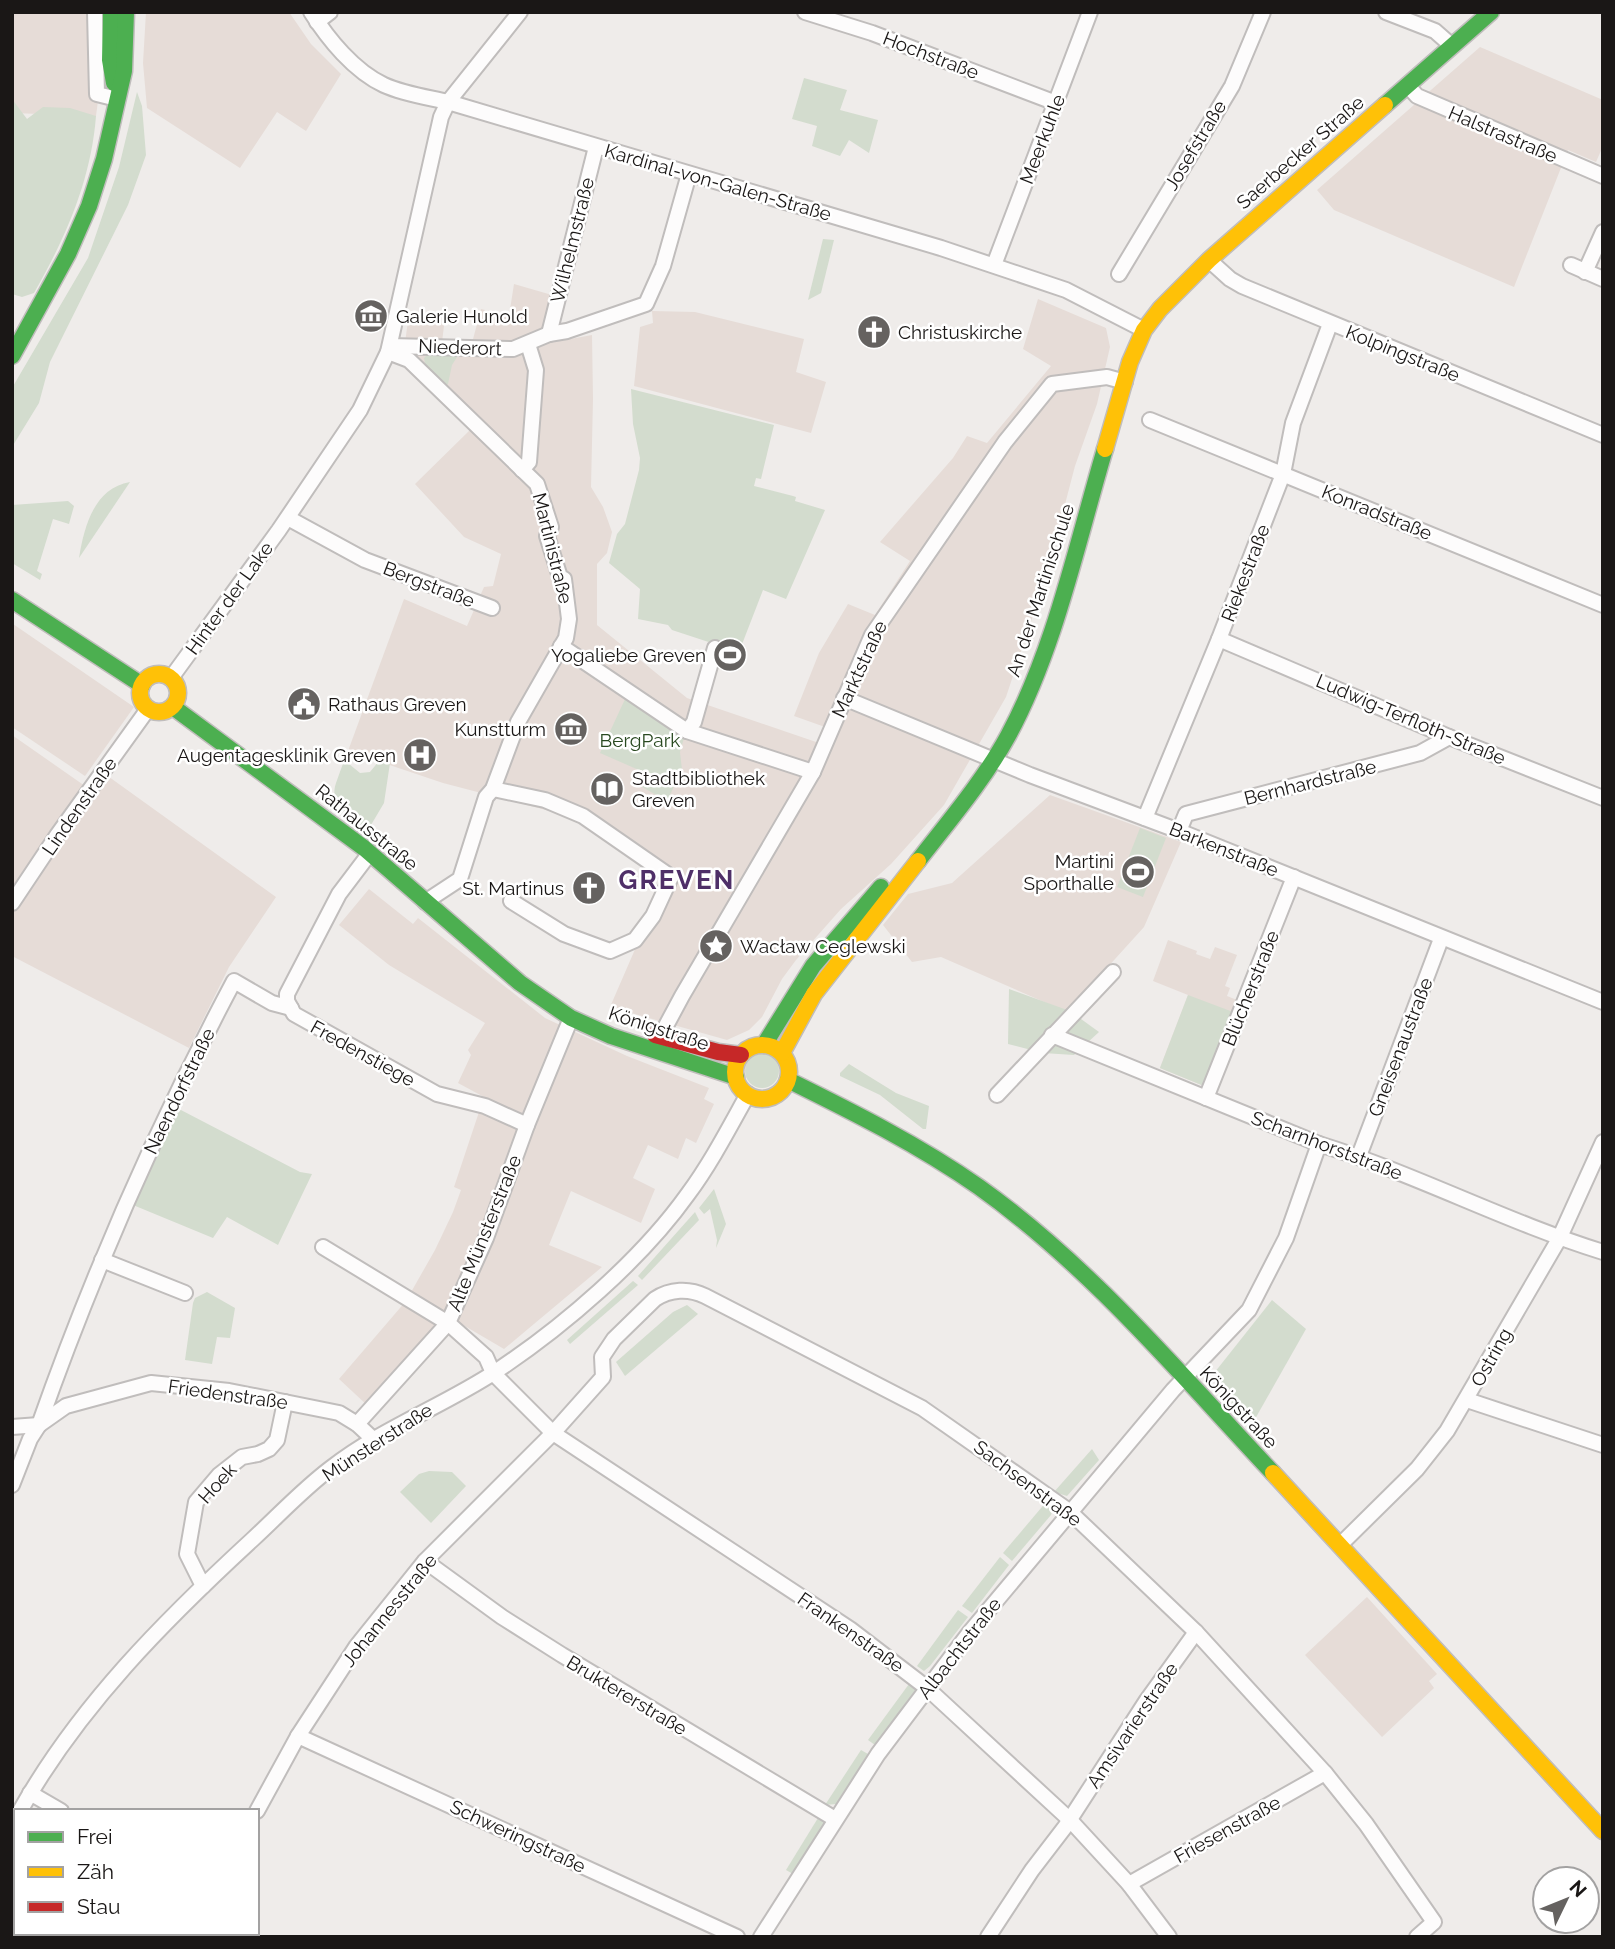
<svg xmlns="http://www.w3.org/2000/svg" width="1615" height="1949" viewBox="0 0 1615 1949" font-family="Raleway,sans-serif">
  <rect width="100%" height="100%" fill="#efecea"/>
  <!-- built -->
  <g fill="#e6dcd7">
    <polygon points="12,12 103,12 102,70 96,116 12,113"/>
    <polygon points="146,12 289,12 311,44 341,74 306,131 277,112 240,168 147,108 143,63"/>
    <polygon points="1480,47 1603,100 1603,146 1596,162 1568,150 1514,287 1334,210 1317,190"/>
    <polygon points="514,284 552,295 543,329 554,342 592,335 593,399 591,487 603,507 612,532 607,553 597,564 597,625 687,698 819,743 825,727 794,716 819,653 848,604 875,615 910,561 880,542 953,458 967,436 987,443 1051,366 1023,349 1038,299 1106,328 1110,347 1097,404 1075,466 1047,573 1006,697 944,805 891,864 841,909 796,960 782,979 762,1017 749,1030 727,1040 610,1007 666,878 580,819 443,783 348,751 404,599 467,626 484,587 493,586 501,554 464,537 415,484 471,429 402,364 409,314 445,318 442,342 472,343 481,309 509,316"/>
    <polygon points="652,311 695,312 804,339 796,372 826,382 811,433 634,386 640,327 653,323"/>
    <polygon points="13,624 134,707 85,776 12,727"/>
    <polygon points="12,735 85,786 98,769 276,897 229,967 189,1048 12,956"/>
    <polygon points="1050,795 1181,842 1144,927 1067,1012 941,957 912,962 883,925 908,894 952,883"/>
    <polygon points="369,889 413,924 418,918 545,1018 627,1056 709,1088 704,1099 714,1104 696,1143 686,1138 678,1159 648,1145 633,1178 655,1189 641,1223 571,1191 549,1245 602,1267 504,1349 446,1315 368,1406 339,1379 406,1301 435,1250 453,1212 461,1190 454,1187 484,1097 458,1083 471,1055 468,1050 485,1023 389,965 339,925"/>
    <polygon points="1168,940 1197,951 1196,954 1210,959 1215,947 1237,955 1225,986 1230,988 1227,996 1237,1000 1204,1086 1160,1068 1188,995 1153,981"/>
    <polygon points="1367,1597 1437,1674 1429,1681 1434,1688 1382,1737 1305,1655"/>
  </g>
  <!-- green -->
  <g fill="#d3dcce">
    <polygon points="804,78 847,90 840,110 878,120 869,153 849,140 840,156 812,146 817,126 792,119"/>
    <polygon points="137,92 142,106 146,155 128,205 50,362 39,403 12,447 12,388 88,258 119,167"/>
    <path d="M12 99 27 119 43 107 70 108 96 116C91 180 66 237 34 293L22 297 12 294Z"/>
    <polygon points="823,239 834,240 821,293 808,300"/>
    <polygon points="455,353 457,357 452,365 448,384 446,385 425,364 424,358 427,355"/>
    <polygon points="631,389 774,425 761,479 756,478 754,486 793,496 796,497 795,501 825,510 786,599 763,590 739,652 672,630 668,625 638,619 640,589 609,563 617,534 625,524 639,470 640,458 633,424"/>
    <path d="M130 482 79 558C84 527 94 488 130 482Z"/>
    <polygon points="68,501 74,506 69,524 53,519 37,571 42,574 40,580 12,563 12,505"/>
    <polygon points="626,697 684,738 680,752 682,770 667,801 642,787 648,774 600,753"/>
    <path d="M349 751V764L360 773 370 772 379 761 390 763 384 803 368 830C351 816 328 807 336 783 340 772 343 762 349 751Z"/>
    <polygon points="1140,828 1166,838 1143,897 1117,887"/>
    <polygon points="1009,989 1070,1011 1099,1032 1074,1055 1043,1053 1008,1044"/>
    <polygon points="1188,995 1233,1012 1204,1086 1160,1068"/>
    <circle cx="762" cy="1071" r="17"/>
    <polygon points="849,1064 896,1093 929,1106 926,1129 923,1129 880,1095 840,1076 840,1073"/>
    <polygon points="179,1109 300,1172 312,1174 278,1245 227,1217 213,1238 133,1205"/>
    <polygon points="714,1189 726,1224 716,1248 717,1240 710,1209 704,1214 699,1208"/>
    <polygon points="695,1212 699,1220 642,1280 638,1276"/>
    <polygon points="633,1281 638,1285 570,1344 567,1340"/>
    <polygon points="207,1292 235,1308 230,1338 217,1337 212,1364 185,1360 193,1303 195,1298"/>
    <polygon points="1272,1300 1306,1329 1251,1426 1211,1377"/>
    <polygon points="687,1305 698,1314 625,1376 616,1362 673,1312"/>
    <polygon points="1092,1449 1099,1460 1067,1496 1054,1492"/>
    <polygon points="429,1471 452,1472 466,1486 431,1523 400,1492 419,1474"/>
    <polygon points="1047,1501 1053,1508 1051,1515 1012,1561 1003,1553"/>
    <polygon points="1000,1557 1009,1565 972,1613 962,1606"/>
    <polygon points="958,1610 968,1617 930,1666 924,1671 917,1666"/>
    <polygon points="909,1684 916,1689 875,1745 868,1740"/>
    <polygon points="861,1750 868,1754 836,1804 825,1805"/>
    <polygon points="818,1818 825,1823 793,1874 786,1870"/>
  </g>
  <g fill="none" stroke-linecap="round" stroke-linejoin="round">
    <!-- street casing -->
    <g stroke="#c0bdbc" stroke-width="18">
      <g id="street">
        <polyline points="95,12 97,94 117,99"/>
        <path d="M311 12C328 39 354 71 384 85 404 94 426 97 448 102L941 248 1066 290 1144 330"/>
        <polyline points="805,12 872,33 1056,103"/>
        <polyline points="1386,12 1435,31 1452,46"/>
        <polyline points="317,22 330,12"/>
        <polyline points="1408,86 1417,96 1603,176"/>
        <polyline points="1209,260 1230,279 1242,286 1603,435"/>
        <polyline points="994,265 1090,12"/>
        <polyline points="1571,265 1603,279"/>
        <polyline points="1585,272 1603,232"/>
        <polyline points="1119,274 1232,86 1263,12"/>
        <polyline points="549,334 596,147"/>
        <polyline points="390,346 513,349 549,334 567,331 646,304 663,266 689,174"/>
        <polyline points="388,352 409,360 537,484 551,527 547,536 560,577 564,579 569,619 566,638 518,722 493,789 486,797 460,879 425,902"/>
        <polyline points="1150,420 1603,605"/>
        <polyline points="522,470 529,462 536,370 528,344"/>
        <polyline points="288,518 365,560 492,608"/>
        <polyline points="1219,639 1449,737 1603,798"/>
        <polyline points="561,646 687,731 813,772"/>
        <polyline points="171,678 279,530 360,410 388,352 441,117 448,102 520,12"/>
        <polyline points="844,698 1030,775 1179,831 1603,1002"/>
        <polyline points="687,731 694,722 715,648"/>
        <polyline points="493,789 545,800 583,816 671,877 653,916 635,940 610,951 564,934 511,901"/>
        <polyline points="1145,818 1219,639 1283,474 1293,423 1330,324"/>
        <polyline points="1179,831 1186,814 1420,753 1449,737"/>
        <polyline points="370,853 339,894 287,994 287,1001 294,1014 437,1094 485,1106 527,1125"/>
        <polyline points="12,903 58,834 148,709"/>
        <path d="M1052 1035 1319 1144C1416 1174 1506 1222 1603 1252"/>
        <polyline points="660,1037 682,996 813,772 872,635 1005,442 1052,384 1107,377 1125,382"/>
        <polyline points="997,1095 1113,972"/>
        <polyline points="1206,1098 1294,877"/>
        <polyline points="1359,1156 1441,939"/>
        <polyline points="323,1247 448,1323 486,1357 493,1373 553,1433 850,1629 927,1688 1070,1820 1129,1884 1169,1937"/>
        <polyline points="102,1260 185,1293"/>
        <polyline points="1467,1400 1603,1445"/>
        <polyline points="357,1424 448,1323 486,1238 527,1125 571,1018"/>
        <path d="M39 1425C93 1272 158 1124 234 981L272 1003 291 1008"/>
        <polyline points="12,1427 39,1425"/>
        <polyline points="12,1485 30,1439 39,1425 66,1406 151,1383 229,1391 339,1413 357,1424 373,1439"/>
        <polyline points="1340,1545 1417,1469 1447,1431 1559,1239 1603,1142"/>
        <polyline points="425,1561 502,1617 562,1655 835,1819"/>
        <polyline points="203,1586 187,1554 196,1502 219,1475 242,1457 258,1454 269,1449 277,1440 285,1402"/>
        <polyline points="298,1736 737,1937"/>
        <polyline points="30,1793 61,1811"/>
        <path d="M20 1811C79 1706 165 1620 253 1539 278 1516 303 1489 331 1468 381 1429 443 1406 495 1372 563 1327 641 1260 688 1194 711 1163 729 1128 748 1094"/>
        <path d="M257 1811 298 1736 356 1647 425 1561 553 1433 603 1377 602 1357 614 1339 655 1299C670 1289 689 1288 705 1296L922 1408 1069 1511 1196 1632 1325 1773 1366 1824 1434 1922 1417 1937"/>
        <polyline points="12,1825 16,1819"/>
        <polyline points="1129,1884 1325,1773"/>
        <polyline points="205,1933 213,1937"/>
        <polyline points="191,1937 193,1933"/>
        <polyline points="761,1937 878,1754 970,1632 1173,1390 1249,1310 1286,1238 1319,1144"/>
        <polyline points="988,1937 1032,1870 1065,1827 1147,1700 1196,1632"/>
      </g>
    </g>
    <!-- fast casing -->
    <g stroke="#c0bdbc" stroke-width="19">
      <g id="fast">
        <polyline points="111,12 110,60 114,83"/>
        <polyline points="1385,105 1491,12"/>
        <polyline points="12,356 68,254 89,206 104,159 124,71 126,12"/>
        <polyline points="12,600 142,685"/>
        <polyline points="173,707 364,848 520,983 571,1018 611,1036 736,1077"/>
        <path d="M918 861C949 821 984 780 1008 736 1055 649 1077 543 1105 449"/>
        <polyline points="764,1045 813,966 881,887"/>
        <path d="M788 1080C853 1112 919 1145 979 1187 1090 1266 1180 1374 1273 1473"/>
      </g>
    </g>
    <!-- slow casing -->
    <g stroke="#c0bdbc" stroke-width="19">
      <g id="slow">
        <polyline points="1105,449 1130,362 1144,330 1160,309 1209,260 1385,105"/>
        <circle cx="159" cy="693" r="19"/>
        <circle cx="762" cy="1072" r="27"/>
        <polyline points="782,1053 814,994 918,861"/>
        <polyline points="1273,1473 1603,1831"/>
      </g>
    </g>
    <!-- jam casing -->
    <g stroke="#c0bdbc" stroke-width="19">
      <polyline id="jam" points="655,1035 718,1052 741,1055"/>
    </g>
    <!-- street -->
    <use href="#street" stroke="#fdfcfc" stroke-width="14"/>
    <!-- fast -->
    <use href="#fast" stroke="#4caf50" stroke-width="16"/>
    <!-- slow -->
    <use href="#slow" stroke="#ffc107" stroke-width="16"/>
    <!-- jam -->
    <use href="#jam" stroke="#c62828" stroke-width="16"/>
  </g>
  <!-- icons -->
  <defs>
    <g id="museum-disc" transform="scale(1.75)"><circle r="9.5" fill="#656260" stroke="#fff"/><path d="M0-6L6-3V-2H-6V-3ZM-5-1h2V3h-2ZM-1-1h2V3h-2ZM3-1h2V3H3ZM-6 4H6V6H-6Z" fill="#fff"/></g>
    <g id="church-disc" transform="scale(1.75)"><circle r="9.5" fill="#656260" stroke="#fff"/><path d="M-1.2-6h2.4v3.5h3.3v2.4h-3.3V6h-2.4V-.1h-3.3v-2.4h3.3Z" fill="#fff"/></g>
    <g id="stadium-disc" transform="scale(1.75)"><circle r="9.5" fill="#656260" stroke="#fff"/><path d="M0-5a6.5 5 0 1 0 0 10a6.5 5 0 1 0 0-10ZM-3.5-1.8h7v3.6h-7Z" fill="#fff"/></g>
    <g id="civic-disc" transform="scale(1.75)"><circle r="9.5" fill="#656260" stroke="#fff"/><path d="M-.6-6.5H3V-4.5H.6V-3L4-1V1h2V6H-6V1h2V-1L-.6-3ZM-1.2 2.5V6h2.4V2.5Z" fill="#fff"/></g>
    <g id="hospital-disc" transform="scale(1.75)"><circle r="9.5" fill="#656260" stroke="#fff"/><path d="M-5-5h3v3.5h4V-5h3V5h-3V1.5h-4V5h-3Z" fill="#fff"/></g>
    <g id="library-disc" transform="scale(1.75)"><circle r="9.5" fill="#656260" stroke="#fff"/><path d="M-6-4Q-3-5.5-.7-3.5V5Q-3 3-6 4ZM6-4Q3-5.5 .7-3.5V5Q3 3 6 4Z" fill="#fff"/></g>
    <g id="sight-disc" transform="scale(1.75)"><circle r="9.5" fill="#656260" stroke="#fff"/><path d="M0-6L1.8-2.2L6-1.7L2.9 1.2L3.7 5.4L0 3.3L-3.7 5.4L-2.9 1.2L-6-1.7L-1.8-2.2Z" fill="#fff"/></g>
  </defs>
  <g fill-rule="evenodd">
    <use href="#museum-disc" x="371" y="316"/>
    <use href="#church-disc" x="874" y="332"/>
    <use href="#stadium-disc" x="730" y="655"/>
    <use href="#civic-disc" x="304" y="704"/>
    <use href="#museum-disc" x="571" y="729"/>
    <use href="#hospital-disc" x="420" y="755"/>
    <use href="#library-disc" x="607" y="789"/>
    <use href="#stadium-disc" x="1138" y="872"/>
    <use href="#church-disc" x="589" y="888"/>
    <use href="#sight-disc" x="716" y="946"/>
  </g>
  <g text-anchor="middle" stroke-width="5" stroke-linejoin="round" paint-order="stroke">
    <!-- street labels -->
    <g font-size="19" fill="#1a1716" stroke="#fff">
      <text transform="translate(931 55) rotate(21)" y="7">Hochstraße</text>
      <text transform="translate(1503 134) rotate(23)" y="7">Halstrastraße</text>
      <text transform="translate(1042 139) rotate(-69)" y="7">Meerkuhle</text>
      <text transform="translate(1195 145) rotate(-59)" y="7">Josefstraße</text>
      <text transform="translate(1300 152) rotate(-41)" y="7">Saerbecker Straße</text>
      <text transform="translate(718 182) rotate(16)" y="7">Kardinal-von-Galen-Straße</text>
      <text transform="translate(572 240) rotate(-76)" y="7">Wilhelmstraße</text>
      <text transform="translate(460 347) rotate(2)" y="7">Niederort</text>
      <text transform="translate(1403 353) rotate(22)" y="7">Kolpingstraße</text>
      <text transform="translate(1377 512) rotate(22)" y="7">Konradstraße</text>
      <text transform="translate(553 548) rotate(76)" y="7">Martinistraße</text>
      <text transform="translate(1245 573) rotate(-69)" y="7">Riekestraße</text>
      <text transform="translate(429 584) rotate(21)" y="7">Bergstraße</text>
      <text transform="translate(1040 590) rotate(-72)" y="7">An der Martinischule</text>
      <text transform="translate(229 598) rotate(-54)" y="7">Hinter der Lake</text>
      <text transform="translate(859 669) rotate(-65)" y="7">Marktstraße</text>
      <text transform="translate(1411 719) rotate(23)" y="7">Ludwig-Terfloth-Straße</text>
      <text transform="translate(1310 782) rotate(-14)" y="7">Bernhardstraße</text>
      <text transform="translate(79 806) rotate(-55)" y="7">Lindenstraße</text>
      <text transform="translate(367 827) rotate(39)" y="7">Rathausstraße</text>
      <text transform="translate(1224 849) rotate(22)" y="7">Barkenstraße</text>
      <text transform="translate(1250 988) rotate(-68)" y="7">Blücherstraße</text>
      <text transform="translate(659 1028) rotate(18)" y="7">Königstraße</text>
      <text transform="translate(1400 1047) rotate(-69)" y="7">Gneisenaustraße</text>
      <text transform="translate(363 1053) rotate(29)" y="7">Fredenstiege</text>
      <text transform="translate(179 1091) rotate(-64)" y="7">Naendorfstraße</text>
      <text transform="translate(1327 1145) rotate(21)" y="7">Scharnhorststraße</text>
      <text transform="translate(484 1233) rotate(-68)" y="7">Alte Münsterstraße</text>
      <text transform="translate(1491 1357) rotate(-61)" y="7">Ostring</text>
      <text transform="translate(228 1394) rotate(8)" y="7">Friedenstraße</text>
      <text transform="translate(1239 1407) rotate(47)" y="7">Königstraße</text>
      <text transform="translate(377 1442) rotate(-33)" y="7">Münsterstraße</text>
      <text transform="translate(217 1483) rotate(-48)" y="7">Hoek</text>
      <text transform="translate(1028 1483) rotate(37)" y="7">Sachsenstraße</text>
      <text transform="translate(389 1610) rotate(-51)" y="7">Johannesstraße</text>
      <text transform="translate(851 1632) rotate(35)" y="7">Frankenstraße</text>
      <text transform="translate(959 1648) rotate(-52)" y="7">Albachtstraße</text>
      <text transform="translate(627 1695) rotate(31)" y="7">Bruktererstraße</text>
      <text transform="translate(1132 1725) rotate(-56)" y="7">Amsivarierstraße</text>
      <text transform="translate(1227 1829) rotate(-29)" y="7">Friesenstraße</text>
      <text transform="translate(518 1836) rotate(25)" y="7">Schweringstraße</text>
    </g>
    <!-- poi labels -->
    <g font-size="19" fill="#1a1716" stroke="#fff" text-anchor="start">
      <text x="396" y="323">Galerie Hunold</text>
      <text x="898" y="339">Christuskirche</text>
      <text x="706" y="662" text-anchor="end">Yogaliebe Greven</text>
      <text x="328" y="711">Rathaus Greven</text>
      <text x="546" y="736" text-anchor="end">Kunstturm</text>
      <text x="396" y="762" text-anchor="end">Augentagesklinik Greven</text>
      <text x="632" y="785">Stadtbibliothek<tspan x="632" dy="22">Greven</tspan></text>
      <text x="1114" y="868" text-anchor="end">Martini<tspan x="1114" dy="22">Sporthalle</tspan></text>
      <text x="564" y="895" text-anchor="end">St. Martinus</text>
      <text x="740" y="953">Wacław Ceglewski</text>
    </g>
    <!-- park labels -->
    <g font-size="19" fill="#294920" stroke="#fff">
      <text x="640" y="747">BergPark</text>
    </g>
    <!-- district labels -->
    <g font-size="26" font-weight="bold" letter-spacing="2" fill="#4f2f68" stroke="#fff">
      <text x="677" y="889">GREVEN</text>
    </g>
  </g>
  <!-- border -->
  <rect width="1615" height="1949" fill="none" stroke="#1a1716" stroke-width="28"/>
  <!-- legend -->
  <rect x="14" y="1809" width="245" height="126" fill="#ffffff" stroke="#a3a2a2" stroke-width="2"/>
  <rect x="28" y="1832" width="35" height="10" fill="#4caf50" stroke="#a3a2a2" stroke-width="2"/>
  <text x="77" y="1844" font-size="21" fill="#1a1716">Frei</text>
  <rect x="28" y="1867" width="35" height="10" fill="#ffc107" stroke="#a3a2a2" stroke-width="2"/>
  <text x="77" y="1879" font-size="21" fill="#1a1716">Zäh</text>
  <rect x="28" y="1902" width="35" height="10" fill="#c62828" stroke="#a3a2a2" stroke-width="2"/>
  <text x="77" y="1914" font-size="21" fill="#1a1716">Stau</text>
  <!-- north arrow -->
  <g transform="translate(1566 1900) rotate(47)"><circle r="33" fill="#ffffff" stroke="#a3a2a2" stroke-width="2"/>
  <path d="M0-5L12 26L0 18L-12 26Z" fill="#656260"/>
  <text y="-10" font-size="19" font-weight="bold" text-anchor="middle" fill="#1a1716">N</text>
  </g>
</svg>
